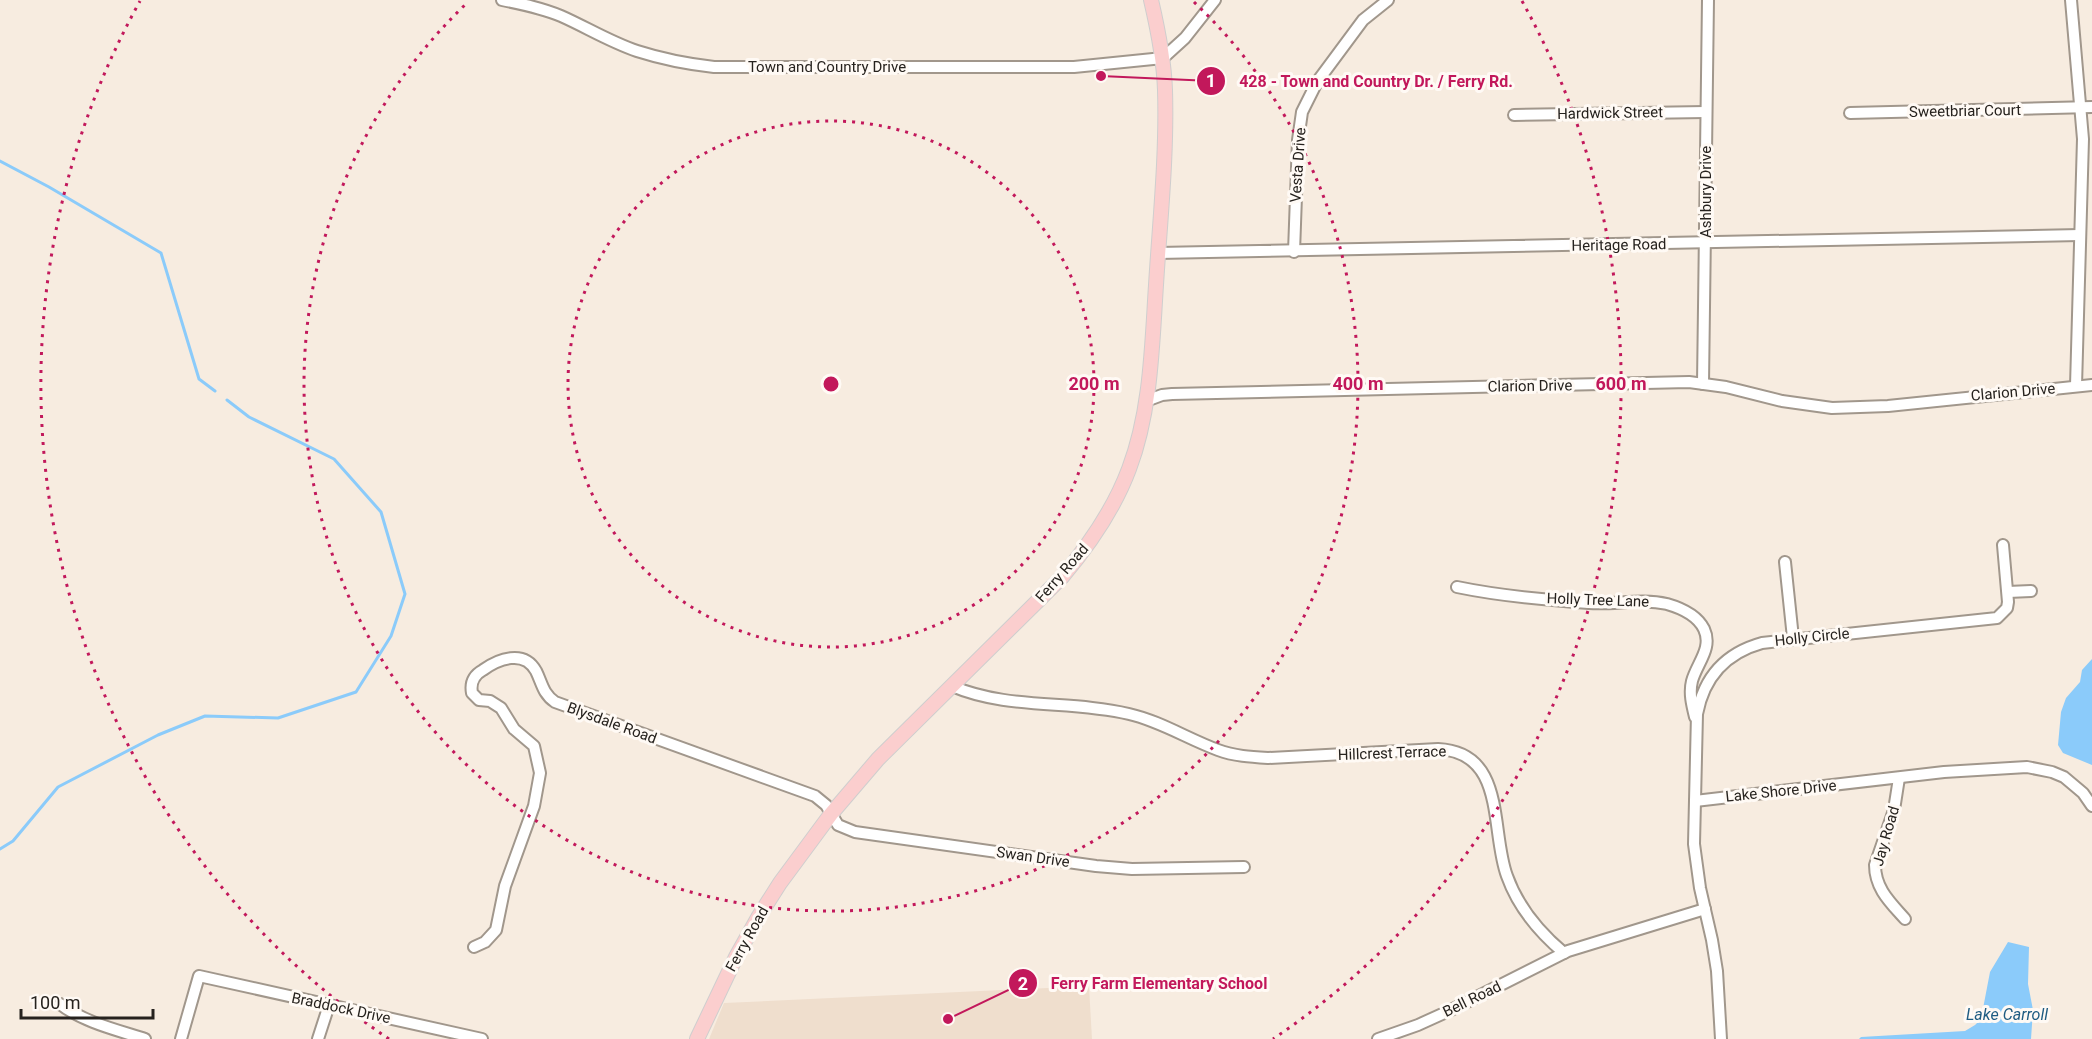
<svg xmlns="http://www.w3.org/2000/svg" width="2092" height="1039" viewBox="0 0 2092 1039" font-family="Roboto,sans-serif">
  <rect width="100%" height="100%" fill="#f7ece0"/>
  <!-- built -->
  <polygon fill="#efdecd" points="1089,986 1092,1039 709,1039 724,1003"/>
  <!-- water -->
  <g fill="#8bcbfa">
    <polygon points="2092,659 2092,765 2063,753 2058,745 2061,712 2066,698 2080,682 2082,670"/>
    <polygon points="2008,942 2029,947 2028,984 2033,1010 2031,1039 1859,1039 1861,1037 1965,1031 1975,1025 1981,1019 1990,972"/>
  </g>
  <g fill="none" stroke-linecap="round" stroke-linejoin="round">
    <!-- stream -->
    <g stroke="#8bcbfa" stroke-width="3">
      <polyline points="0,161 49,187 161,253 199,379 215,391"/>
      <polyline points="0,849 13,841 58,787 158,735 205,716 278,718 356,692 391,636 405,594 381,512 334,459 249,417 227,400"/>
    </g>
    <!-- minor casing -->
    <g stroke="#a1978c" stroke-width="14">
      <g id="minor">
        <path d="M502 0C522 4 542 8 561 16 586 27 610 42 637 51 662 59 687 64 714 67H1074L1163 58 1185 38 1215 0"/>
        <polyline points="2071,0 2083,139 2076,386"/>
        <polyline points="1850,113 2092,107"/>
        <polyline points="1514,115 1706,112"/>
        <polyline points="1294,252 1298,140 1302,112 1317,82 1363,20 1388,0"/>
        <polyline points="1158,253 2080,235"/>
        <polyline points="1703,384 1708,0"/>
        <polyline points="1146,401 1162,395 1172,394 1689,382 1726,387 1782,401 1832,408 1888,406 2092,385"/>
        <polyline points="1785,562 1793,638"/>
        <path d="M1457 587C1500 596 1545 600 1589 603 1615 605 1641 598 1667 604 1681 608 1697 615 1704 629 1713 648 1697 663 1692 681 1689 693 1692 705 1695 717"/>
        <polyline points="2008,592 2031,591"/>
        <path d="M952 686C1008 710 1070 700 1129 714 1160 721 1188 739 1218 750 1234 756 1251 757 1268 758L1438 749C1507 752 1490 831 1507 876 1518 907 1539 932 1564 953"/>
        <path d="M1899 778 1894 810 1875 865C1875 889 1891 903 1905 919"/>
        <polyline points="1695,801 1944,772 2027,767 2052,772 2064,777 2083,793 2092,806"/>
        <path d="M474 947 485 942 496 930 505 886 534 806 540 773 534 746 514 729 501 708 490 701 479 700 472 693C470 682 474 675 483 670 498 659 524 649 536 671 542 683 543 694 555 702L815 796 826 805 838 825 855 832 1096 866 1132 869 1244 867"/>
        <path d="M60 1004C83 1022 117 1030 145 1039"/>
        <polyline points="181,1039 199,976 482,1039"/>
        <polyline points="318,1039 329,1005"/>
        <polyline points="1378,1039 1418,1025 1451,1010 1568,951 1705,909"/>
        <path d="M1721 1039 1717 971 1712 940 1700 888 1694 844 1697 714C1704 677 1726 653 1762 643L1997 618 2007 608 2008 602 2003 545"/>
      </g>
    </g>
    <!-- major casing -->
    <g stroke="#cfcece" stroke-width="16">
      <path id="major" d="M697 1039 736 957 759 916 780 883 831 814 878 759 1062 577C1090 544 1114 509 1129 469 1151 411 1152 346 1156 285 1160 220 1167 155 1165 90 1164 59 1158 30 1151 0"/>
    </g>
    <!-- minor -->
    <use href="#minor" stroke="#fff" stroke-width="10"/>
    <!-- major -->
    <use href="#major" stroke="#fbcece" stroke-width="14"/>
  </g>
  <!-- distance rings -->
  <g fill="none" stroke="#c2185b" stroke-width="3" stroke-dasharray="3 6">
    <circle cx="831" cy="384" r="263"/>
    <path d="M1194 2A527 527 0 1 1 468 2"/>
    <path d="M389 1039A790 790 0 0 1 140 1M1522 1A790 790 0 0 1 1273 1039"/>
  </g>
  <g text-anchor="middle" stroke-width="6" stroke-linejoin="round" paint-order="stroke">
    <!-- street labels -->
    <g font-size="15" fill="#26221e" stroke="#fffaf5">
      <text x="827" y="72">Town and Country Drive</text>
      <text transform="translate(1965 111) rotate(-1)" y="5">Sweetbriar Court</text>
      <text transform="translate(1610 113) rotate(-1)" y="5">Hardwick Street</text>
      <text transform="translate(1298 165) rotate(-86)" y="5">Vesta Drive</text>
      <text transform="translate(1706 192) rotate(-90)" y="5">Ashbury Drive</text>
      <text transform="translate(1619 245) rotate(-1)" y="5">Heritage Road</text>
      <text transform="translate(1530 386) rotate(-1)" y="5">Clarion Drive</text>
      <text transform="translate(2013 392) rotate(-5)" y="5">Clarion Drive</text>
      <text transform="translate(1062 573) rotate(-49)" y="5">Ferry Road</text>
      <text transform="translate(1598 600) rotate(2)" y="5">Holly Tree Lane</text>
      <text transform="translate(1812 637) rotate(-6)" y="5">Holly Circle</text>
      <text transform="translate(612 723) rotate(20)" y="5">Blysdale Road</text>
      <text transform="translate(1392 753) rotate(-2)" y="5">Hillcrest Terrace</text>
      <text transform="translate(1781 791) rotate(-6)" y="5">Lake Shore Drive</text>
      <text transform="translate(1886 836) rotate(-74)" y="5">Jay Road</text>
      <text transform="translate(1033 857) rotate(8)" y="5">Swan Drive</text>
      <text transform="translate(747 939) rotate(-61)" y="5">Ferry Road</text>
      <text transform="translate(1472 999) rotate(-26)" y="5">Bell Road</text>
      <text transform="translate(341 1008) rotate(12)" y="5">Braddock Drive</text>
    </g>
    <!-- water labels -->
    <g font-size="16" font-style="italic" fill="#1f5c82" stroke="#fffaf5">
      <text x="2007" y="1020">Lake Carroll</text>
    </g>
  </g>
  <circle cx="831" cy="384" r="9" fill="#c2185b" stroke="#fffaf5" stroke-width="3"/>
  <g font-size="18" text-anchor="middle" font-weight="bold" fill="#c2185b" stroke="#fffaf5" stroke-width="6" stroke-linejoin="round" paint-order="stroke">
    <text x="1094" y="390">200 m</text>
    <text x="1358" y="390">400 m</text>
    <text x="1621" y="390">600 m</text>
  </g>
  <!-- callouts -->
  <path fill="none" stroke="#c2185b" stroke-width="2" d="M1101 76L1211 81M948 1019L1023 983"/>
  <g fill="#c2185b" stroke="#fffaf5" stroke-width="2">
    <circle cx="1101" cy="76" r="6"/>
    <circle cx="948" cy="1019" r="6"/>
    <circle cx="1211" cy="81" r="15"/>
    <circle cx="1023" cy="983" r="15"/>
  </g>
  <g font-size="18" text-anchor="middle" font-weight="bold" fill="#fff">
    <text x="1211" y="87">1</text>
    <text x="1023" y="990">2</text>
  </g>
  <g font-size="16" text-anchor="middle" font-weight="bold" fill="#c2185b" stroke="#fffaf5" stroke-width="6" stroke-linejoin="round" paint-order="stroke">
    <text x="1376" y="87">428 - Town and Country Dr. / Ferry Rd.</text>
    <text x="1159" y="989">Ferry Farm Elementary School</text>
  </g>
  <!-- scale -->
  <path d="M21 1009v9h132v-9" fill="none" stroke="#26221e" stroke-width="3"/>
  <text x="30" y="1009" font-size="18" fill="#26221e" stroke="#fffaf5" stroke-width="4.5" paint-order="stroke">100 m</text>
</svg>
